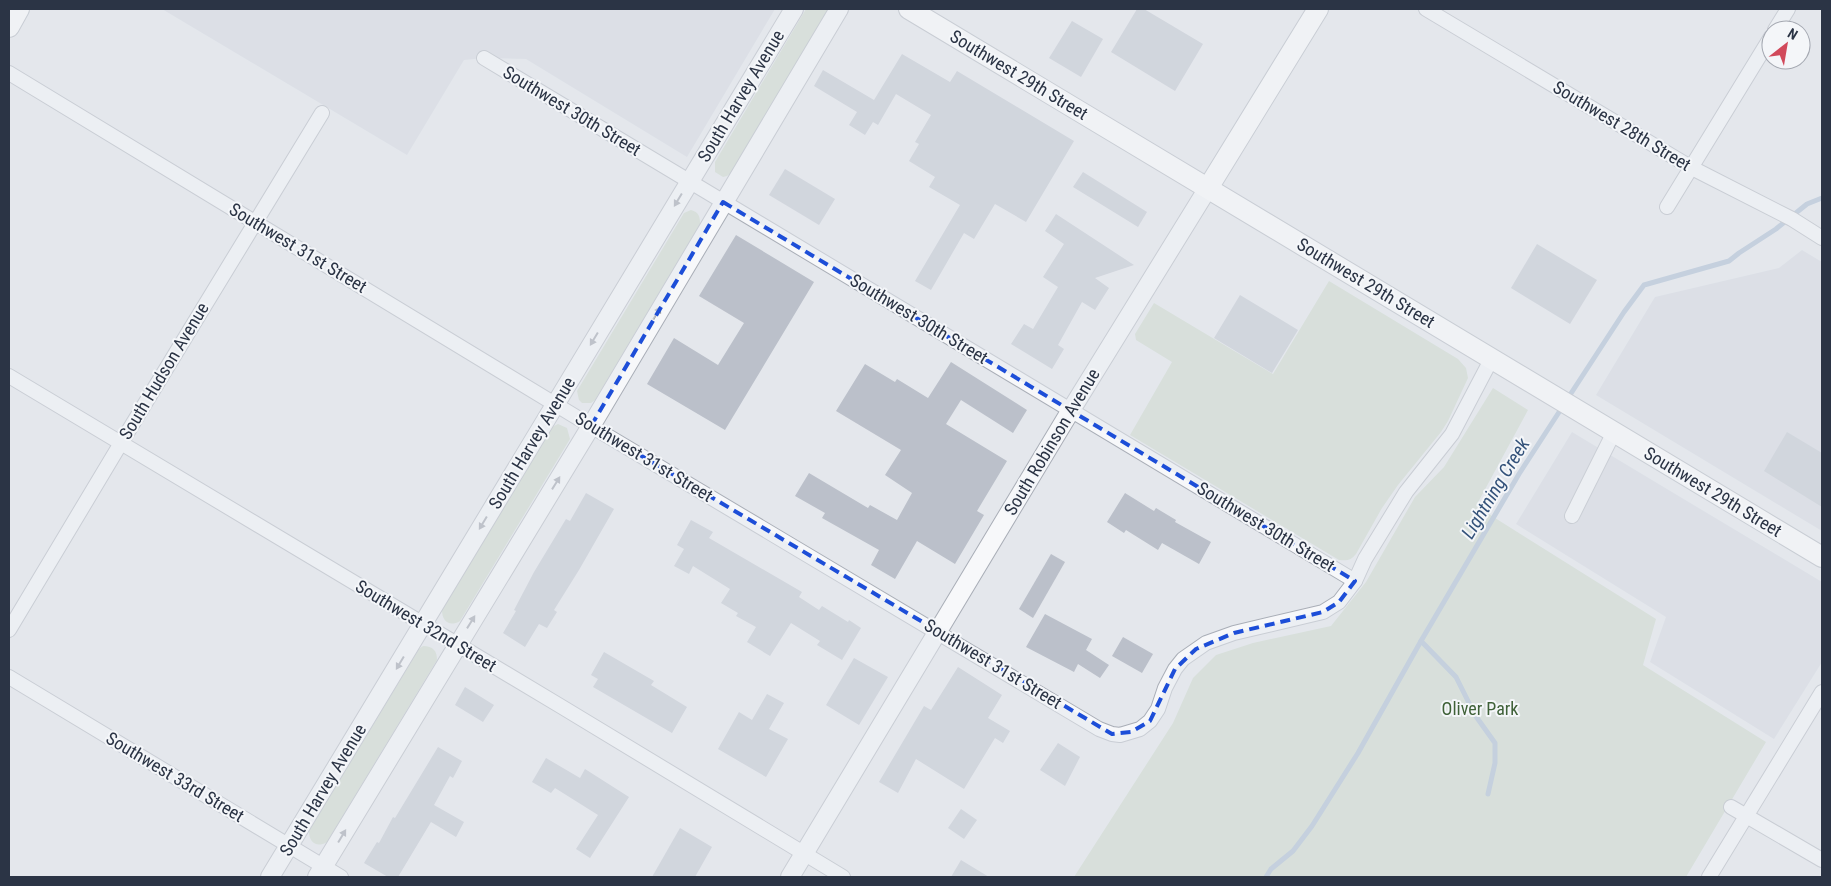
<svg xmlns="http://www.w3.org/2000/svg" width="1831" height="886" viewBox="0 0 1831 886" font-family="'Roboto Condensed',sans-serif">
  <rect width="100%" height="100%" fill="#e4e7ec"/>
  <!-- built -->
  <g fill="#d2d6de">
    <polygon points="162,9 775,9 687,157 526,59 484,58 464,60 407,155"/>
    <polygon points="1802,250 1822,262 1822,531 1596,395 1655,297 1779,268"/>
    <polygon points="1572,432 1822,582 1822,662 1774,739 1650,662 1666,617 1516,524"/>
  </g>
  <!-- green -->
  <g fill="#c9d6c5">
    <polygon points="806,9 830,9 731,173 727,176 723,177 715,172 715,162"/>
    <path d="M691 210C699 212 700 217 700 224L595 400 591 403H582L579 400 577 391 684 213Z"/>
    <path d="M1329 281 1458 359 1466 368 1468 378 1448 421 1441 432 1398 485 1382 508 1356 554C1351 560 1348 561 1339 560L1130 435 1172 362 1136 340 1135 334 1154 303 1273 374Z"/>
    <polygon points="1493,388 1528,410 1476,506 1656,619 1643,665 1766,742 1686,877 1074,877 1173,723 1193,678 1216,655 1253,643 1331,626 1366,582 1415,497 1444,467"/>
    <path d="M558 424 567 428 570 439 460 621C450 627 442 622 442 610L552 427Z"/>
    <path d="M423 646C433 646 437 651 437 660L327 842C317 848 309 843 309 831L419 649Z"/>
  </g>
  <g fill="none" stroke-linecap="round" stroke-linejoin="round">
    <!-- stream -->
    <g stroke="#9fb4cc" stroke-width="5">
      <polyline points="1568,398 1624,312 1644,285 1729,261 1739,253 1776,229 1807,204 1822,198"/>
      <polyline points="1421,641 1456,677 1475,715 1495,743 1495,763 1488,794"/>
      <polyline points="1266,877 1271,869 1293,851 1312,826 1358,753 1421,641 1519,474 1563,406"/>
    </g>
  </g>
  <!-- building -->
  <g fill="#bbc0ca">
    <polygon points="1137,9 1144,9 1203,44 1175,91 1111,52"/>
    <polygon points="1072,21 1103,39 1081,77 1049,58"/>
    <polygon points="902,54 950,82 957,71 1074,141 1026,222 995,204 974,239 964,233 931,290 915,281 960,205 929,187 935,177 909,161 919,144 915,142 931,115 896,94 878,125 873,122 865,135 849,125 857,112 814,86 823,70 874,100"/>
    <polygon points="785,169 835,199 819,225 769,195"/>
    <polygon points="1083,172 1147,212 1138,227 1073,187"/>
    <polygon points="1056,214 1134,265 1095,278 1109,288 1095,310 1082,302 1058,345 1064,349 1052,369 1011,344 1024,324 1033,329 1058,287 1043,277 1064,244 1045,231"/>
    <polygon points="736,235 814,282 725,430 647,384 674,338 718,365 744,323 699,296"/>
    <polygon points="1537,244 1597,280 1570,324 1511,288"/>
    <polygon points="1240,295 1298,330 1272,373 1214,338"/>
    <polygon points="951,362 1027,410 1013,433 961,400 946,424 1007,461 977,511 984,515 955,564 917,541 895,579 871,565 879,550 822,518 825,513 795,496 809,473 868,508 870,505 897,520 912,493 885,475 901,450 836,411 865,364 895,382 897,379 928,398"/>
    <polygon points="1787,432 1822,453 1822,507 1764,471"/>
    <polygon points="586,493 614,509 579,570 554,610 557,612 547,628 539,624 525,647 503,633 516,611 514,610 534,572 566,519 570,521"/>
    <polygon points="1125,493 1154,511 1156,508 1176,520 1175,522 1211,542 1199,564 1162,543 1158,550 1126,530 1124,533 1107,522"/>
    <polygon points="691,520 713,532 709,538 802,592 799,597 819,610 822,606 848,622 849,620 861,628 842,660 817,645 820,641 791,623 770,656 747,642 756,627 736,616 738,613 721,603 730,589 693,566 689,574 674,566 684,549 677,545"/>
    <polygon points="1051,554 1065,562 1033,618 1019,609"/>
    <polygon points="1045,614 1092,639 1086,650 1109,665 1100,678 1078,664 1074,672 1026,647"/>
    <polygon points="1123,637 1153,654 1142,673 1112,656"/>
    <polygon points="604,652 654,681 651,685 687,707 672,733 593,687 598,679 591,675"/>
    <polygon points="854,658 888,677 859,725 826,705"/>
    <polygon points="958,667 1002,695 988,718 1010,731 1003,743 995,738 964,789 916,759 898,793 879,782 924,706 931,710"/>
    <polygon points="465,687 494,705 483,722 455,705"/>
    <polygon points="767,694 784,703 769,729 788,739 766,777 718,749 739,712 752,720"/>
    <polygon points="1058,743 1080,757 1065,786 1040,770"/>
    <polygon points="438,747 462,761 453,778 450,776 434,805 464,822 456,837 431,822 398,877 388,877 364,863 377,842 379,843 393,817 395,818"/>
    <polygon points="546,758 580,778 585,769 629,797 590,858 576,849 598,815 555,788 551,793 532,782"/>
    <polygon points="961,809 977,820 964,839 948,828"/>
    <polygon points="680,828 712,847 695,877 652,877"/>
    <polygon points="961,860 989,877 951,877"/>
  </g>
  <g fill="none" stroke-linecap="round" stroke-linejoin="round">
    <!-- minor casing -->
    <g stroke="#a9aeb7" stroke-width="16">
      <g id="minor">
        <polyline points="1426,9 1692,168 1792,219 1822,238"/>
        <polyline points="1775,30 1788,9"/>
        <polyline points="484,58 1355,581"/>
        <polyline points="9,73 591,426 1099,729 1112,734 1120,735 1140,729 1150,721 1158,709 1165,688 1175,669 1183,659 1206,643 1234,633 1323,612 1339,602 1355,581 1365,559 1406,492 1452,434 1492,358"/>
        <polyline points="1667,207 1771,37"/>
        <polyline points="9,376 562,707 843,877"/>
        <polyline points="1572,516 1614,432"/>
        <polyline points="9,630 121,443 322,113"/>
        <polyline points="9,677 341,877"/>
        <polyline points="1731,807 1822,860"/>
        <polyline points="1709,877 1822,692"/>
      </g>
    </g>
    <!-- tertiary casing -->
    <g stroke="#a9aeb7" stroke-width="20">
      <g id="tertiary">
        <polyline points="270,877 794,9"/>
        <polyline points="317,877 591,426 839,9"/>
        <polyline points="790,877 1071,410 1208,188"/>
      </g>
    </g>
    <!-- secondary casing -->
    <g stroke="#a9aeb7" stroke-width="22">
      <g id="secondary">
        <polyline points="909,9 1822,557"/>
        <polyline points="9,27 19,9"/>
        <polyline points="1208,188 1318,9"/>
      </g>
    </g>
    <!-- minor -->
    <use href="#minor" stroke="#f7f8fa" stroke-width="14"/>
    <!-- tertiary -->
    <use href="#tertiary" stroke="#f7f8fa" stroke-width="18"/>
    <!-- secondary -->
    <use href="#secondary" stroke="#fff" stroke-width="20"/>
  </g>
  <!-- one-way arrows -->
  <defs><path id="oneway-solid" d="M-6-.8H1V-3.2L6.5 0L1 3.2V.8H-6Z" transform="scale(1.25)"/></defs>
  <g fill="#9196a0">
    <use href="#oneway-solid" transform="translate(678 200) rotate(121)"/>
    <use href="#oneway-solid" transform="translate(657 313) rotate(-60)"/>
    <use href="#oneway-solid" transform="translate(594 339) rotate(121)"/>
    <use href="#oneway-solid" transform="translate(556 483) rotate(-58)"/>
    <use href="#oneway-solid" transform="translate(483 523) rotate(121)"/>
    <use href="#oneway-solid" transform="translate(471 622) rotate(-58)"/>
    <use href="#oneway-solid" transform="translate(400 663) rotate(121)"/>
    <use href="#oneway-solid" transform="translate(342 836) rotate(-59)"/>
  </g>
  <!-- marked area -->
  <path d="M0 0H1831V886H0ZM723 202 1355 581 1339 602 1323 612 1234 633 1196 649 1175 669 1150 721 1131 732 1112 734 591 426Z" fill="#e4e7ec" fill-opacity=".55" fill-rule="evenodd"/>
  <path fill="none" stroke="#1d4ed8" stroke-width="4" stroke-dasharray="10 6" stroke-linejoin="round" d="M723 202 1355 581 1339 602 1323 612 1234 633 1196 649 1175 669 1150 721 1131 732 1112 734 591 426Z"/>
  <g text-anchor="middle" stroke-width="4" stroke-linejoin="round" paint-order="stroke">
    <!-- street labels -->
    <g font-size="18" fill="#2b3445" stroke="#f4f6f9">
      <text transform="translate(1019 75) rotate(31)" y="6">Southwest 29th Street</text>
      <text transform="translate(741 96) rotate(-59)" y="6">South Harvey Avenue</text>
      <text transform="translate(572 111) rotate(31)" y="6">Southwest 30th Street</text>
      <text transform="translate(1622 126) rotate(31)" y="6">Southwest 28th Street</text>
      <text transform="translate(298 248) rotate(31)" y="6">Southwest 31st Street</text>
      <text transform="translate(1366 283) rotate(31)" y="6">Southwest 29th Street</text>
      <text transform="translate(919 319) rotate(31)" y="6">Southwest 30th Street</text>
      <text transform="translate(164 371) rotate(-59)" y="6">South Hudson Avenue</text>
      <text transform="translate(1052 442) rotate(-59)" y="6">South Robinson Avenue</text>
      <text transform="translate(532 443) rotate(-59)" y="6">South Harvey Avenue</text>
      <text transform="translate(644 457) rotate(31)" y="6">Southwest 31st Street</text>
      <text transform="translate(1713 492) rotate(31)" y="6">Southwest 29th Street</text>
      <text transform="translate(1266 527) rotate(31)" y="6">Southwest 30th Street</text>
      <text transform="translate(426 626) rotate(31)" y="6">Southwest 32nd Street</text>
      <text transform="translate(993 664) rotate(31)" y="6">Southwest 31st Street</text>
      <text transform="translate(175 777) rotate(31)" y="6">Southwest 33rd Street</text>
      <text transform="translate(323 790) rotate(-59)" y="6">South Harvey Avenue</text>
    </g>
    <!-- park labels -->
    <g font-size="18" fill="#3f6138" stroke="#f4f6f9">
      <text x="1480" y="715">Oliver Park</text>
    </g>
    <!-- water labels -->
    <g font-size="19" font-style="italic" fill="#34527a" stroke="#f4f6f9">
      <text transform="translate(1495 488) rotate(-59)" y="7">Lightning Creek</text>
    </g>
  </g>
  <!-- border -->
  <rect width="1831" height="886" fill="none" stroke="#2b3445" stroke-width="20"/>
  <!-- north arrow -->
  <g transform="translate(1786 45) rotate(31)"><circle r="24" fill="#f4f6f9" stroke="#a4a8b1"/>
  <path d="M0-4L9 19L0 12L-9 19Z" fill="#d1495b"/>
  <text y="-8" font-size="14" font-weight="bold" text-anchor="middle" fill="#2b3445">N</text>
  </g>
</svg>
